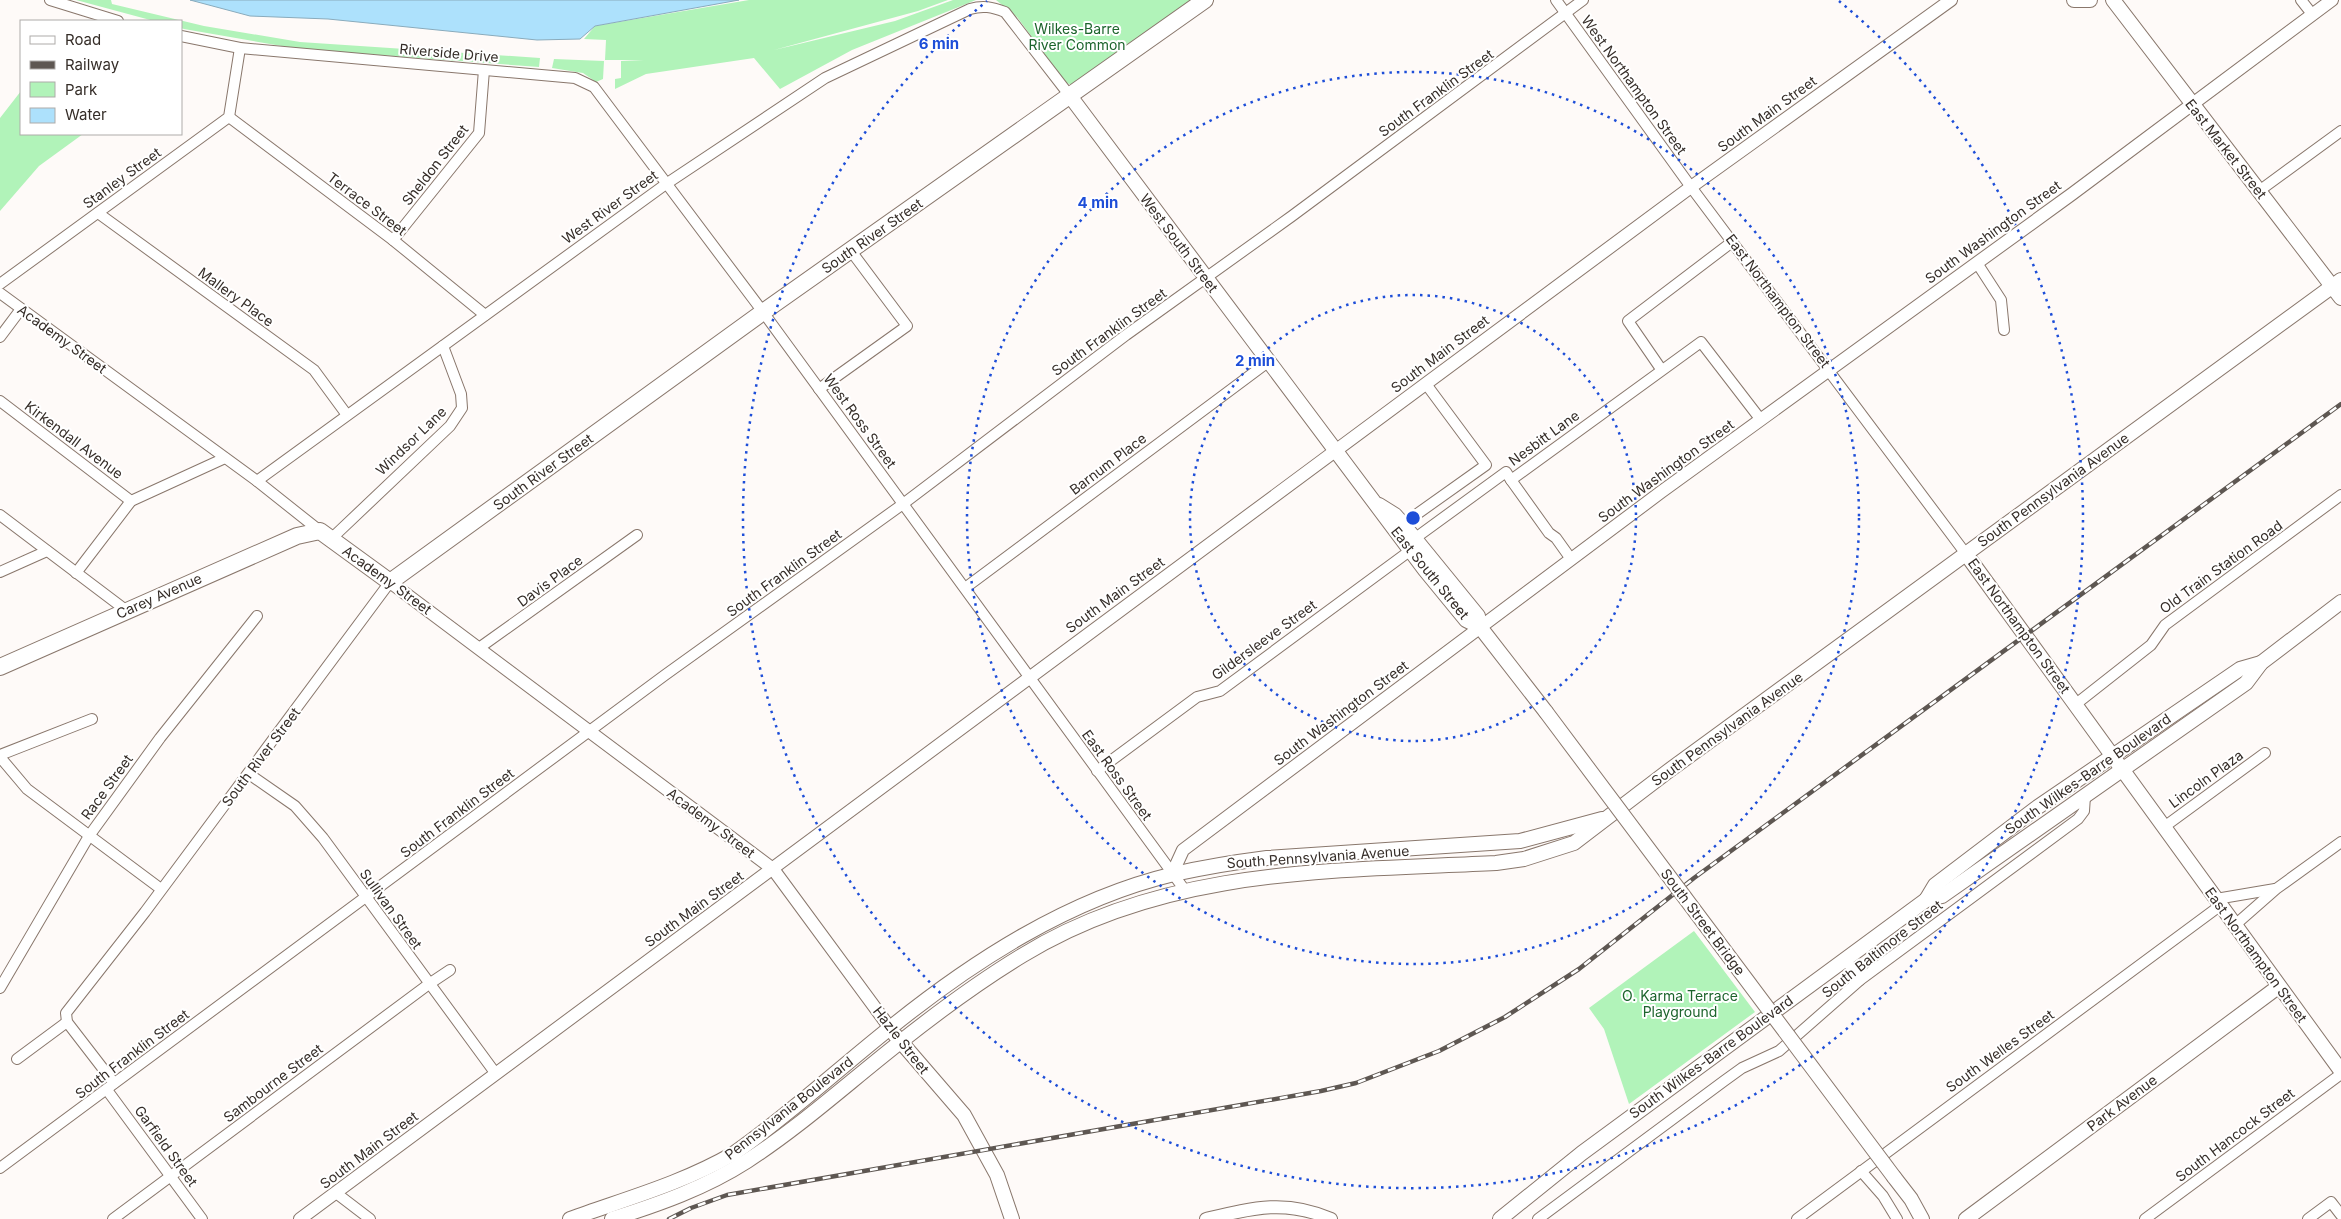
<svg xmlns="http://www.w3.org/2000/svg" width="2341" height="1219" viewBox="0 0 2341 1219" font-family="Inter,sans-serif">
  <rect width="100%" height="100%" fill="#fefaf8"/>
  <!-- green -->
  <g fill="#b1f3b9">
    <polygon points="76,0 111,0 112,4 204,26 300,42 540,58 539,67 299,49 184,29 181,28 181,21 154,21"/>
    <polygon points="749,0 948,0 918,11 774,50 895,21 953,0 976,0 852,50 780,89 754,58 646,74 615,89 615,79 621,78 621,61 644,60 605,60 606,40 584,39 595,26"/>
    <polygon points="996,0 1194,0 1073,85 1066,83 1017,17"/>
    <polygon points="554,59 604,61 603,79 596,82 583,73 552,68"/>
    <polygon points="21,91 21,134 83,134 39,166 0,211 0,118"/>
    <polygon points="1694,931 1755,1012 1629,1104 1604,1029 1589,1008"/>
  </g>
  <!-- water -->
  <polygon fill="#ade1fc" stroke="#89abbc" points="190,0 739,0 595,26 580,39 537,40 328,19 250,16"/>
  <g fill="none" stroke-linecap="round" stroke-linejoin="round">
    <!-- minor casing -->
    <g stroke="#89776c" stroke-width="12">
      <g id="minor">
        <polyline points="50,0 118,21"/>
        <polyline points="1556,0 1691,187 1966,554"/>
        <polyline points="2301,0 2312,14"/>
        <polyline points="181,36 240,48 575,78 594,87 763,312 1184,889"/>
        <polyline points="229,117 393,240 485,315"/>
        <polyline points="2259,191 2341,131"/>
        <polyline points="98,213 314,370 347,415"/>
        <polyline points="393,240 479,133 484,70"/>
        <polyline points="1977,263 2001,300 2004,330"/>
        <polyline points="0,284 229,117 240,48"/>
        <polyline points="0,293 257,481 320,531"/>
        <polyline points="0,337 21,309"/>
        <polyline points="1661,369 1628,321 1732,242"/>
        <polyline points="819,389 907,326 851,251"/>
        <polyline points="0,401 131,501"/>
        <polyline points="1511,480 1549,533 1556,538 1571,559"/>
        <path d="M257 481 666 184 825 78 970 9C983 5 992 7 1005 12L1070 96"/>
        <polyline points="0,515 127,611"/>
        <polyline points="1403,524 1486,465 1426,384"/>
        <polyline points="331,539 450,426 462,408 461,394 443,346"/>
        <polyline points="1410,542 1506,472 1511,480 1701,342 1761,420"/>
        <polyline points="0,572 47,551"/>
        <polyline points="76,573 131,501 225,458"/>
        <polyline points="965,588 1268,362"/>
        <polyline points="479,648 637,535"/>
        <polyline points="2076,704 2151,645 2165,625 2341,495"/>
        <polyline points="0,755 92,719"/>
        <polyline points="0,757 27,789 161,889"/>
        <polyline points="1097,771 1197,697 1220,691 1415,547"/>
        <polyline points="249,774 295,806 323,838 496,1074"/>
        <polyline points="2164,827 2265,753"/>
        <polyline points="2216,899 2275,889"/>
        <polyline points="2235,925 2276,889 2341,842"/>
        <polyline points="1845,959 1860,980"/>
        <polyline points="0,988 89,836 160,738 257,616"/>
        <polyline points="17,1059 67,1022"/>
        <polyline points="114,1083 67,1022 66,1013 145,912 390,582"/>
        <polyline points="107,1090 202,1219"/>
        <polyline points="0,1168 665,675 903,504 1126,335 1292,216 1583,0"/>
        <polyline points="1861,1171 1883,1196 1897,1219"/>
        <polyline points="336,1193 370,1219"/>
        <polyline points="113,1219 429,984 450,970"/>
        <polyline points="1538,1219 1724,1081 1742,1068 1779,1051 1860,980 2078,819 2084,811 2085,796"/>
        <polyline points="1797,1219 2221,905"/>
        <polyline points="2145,1219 2341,1074"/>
        <polyline points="2308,1219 2331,1202 2341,1215"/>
      </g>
    </g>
    <!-- tertiary casing -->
    <g stroke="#89776c" stroke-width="14">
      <g id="tertiary">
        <polyline points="390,582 773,869 890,1028"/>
        <polyline points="1172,874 1183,850 1661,492 2072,194 2332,0"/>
        <polyline points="300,1219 1691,187 1951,0"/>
        <path d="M1206 1219C1252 1208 1286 1199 1331 1219"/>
      </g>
    </g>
    <!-- secondary casing -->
    <g stroke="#89776c" stroke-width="16">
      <g id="secondary">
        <polyline points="2074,0 2090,0"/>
        <polyline points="2113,0 2341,298"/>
        <polyline points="1070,96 1425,570 1466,620 1480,627 1546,712"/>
        <polyline points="1379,505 1395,515 1403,524 1478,616 1480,627"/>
        <polyline points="1966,554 2341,1071"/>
        <polyline points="1926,900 1935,885 2035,809 2240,669 2261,663"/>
        <polyline points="895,1035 964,1115 997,1175 1012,1219"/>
        <polyline points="1894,1177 1911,1199 1922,1219"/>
        <path d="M570 1219C625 1199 681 1184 733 1154 788 1116 837 1070 890 1028 973 961 1069 899 1174 874 1205 867 1236 862 1267 858L1520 841 1602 819"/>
        <path d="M612 1219C659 1204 705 1188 747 1161 801 1126 848 1083 899 1043 938 1012 980 981 1023 955 1166 867 1334 871 1496 863L1524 859 1574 843 1667 772 2341 280"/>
        <polyline points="1500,1219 1582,1153 1926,900 1942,896 2246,683 2261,663 2341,602"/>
        <polyline points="1966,1219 2278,987"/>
      </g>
    </g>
    <!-- primary casing -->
    <g stroke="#89776c" stroke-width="18">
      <polyline id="primary" points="0,667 297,536 320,531 390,582 763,312 1205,0"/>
    </g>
    <!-- minor -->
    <use href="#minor" stroke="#fff" stroke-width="10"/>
    <!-- tertiary -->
    <use href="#tertiary" stroke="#fff" stroke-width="12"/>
    <!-- secondary -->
    <use href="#secondary" stroke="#fff" stroke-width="14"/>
    <!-- primary -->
    <use href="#primary" stroke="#fff" stroke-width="16"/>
    <!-- rail casing -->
    <g stroke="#5e5752" stroke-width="4.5">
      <polyline id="rail" points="669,1219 691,1208 727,1195 1321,1091 1356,1083 1439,1051 1505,1017 1579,969 1694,878 2341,404"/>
    </g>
    <!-- rail -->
    <use href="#rail" stroke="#fff" stroke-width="2.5" stroke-dasharray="8" stroke-linecap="butt"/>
    <!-- secondary-bridge casing -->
    <g stroke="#89776c" stroke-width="16" stroke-linecap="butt">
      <polyline id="secondary-bridge" points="1546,712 1894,1177"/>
    </g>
    <!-- secondary-bridge -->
    <use href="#secondary-bridge" stroke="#fff" stroke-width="14"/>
  </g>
  <!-- distance rings -->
  <g fill="none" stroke="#1d4ed8" stroke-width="2.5" stroke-dasharray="2.5 5">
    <circle cx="1413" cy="518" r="223"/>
    <circle cx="1413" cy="518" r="446"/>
    <path d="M1839 1A670 670 0 1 1 987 1"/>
  </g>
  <g text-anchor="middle" stroke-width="4" stroke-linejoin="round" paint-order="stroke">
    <!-- park labels -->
    <g font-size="14" fill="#1c642c" stroke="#fff">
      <text x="1077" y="34">Wilkes-Barre<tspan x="1077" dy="16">River Common</tspan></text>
      <text x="1680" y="1001">O. Karma Terrace<tspan x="1680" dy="16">Playground</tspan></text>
    </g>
    <!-- street labels -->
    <g font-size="14" fill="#352d28" stroke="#fff">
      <text transform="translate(449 53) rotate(5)" y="5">Riverside Drive</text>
      <text transform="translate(1634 85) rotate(54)" y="5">West Northampton Street</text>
      <text transform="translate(1436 93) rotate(-36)" y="5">South Franklin Street</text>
      <text transform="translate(1767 114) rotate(-36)" y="5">South Main Street</text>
      <text transform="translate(2226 149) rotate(52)" y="5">East Market Street</text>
      <text transform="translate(435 165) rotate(-52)" y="5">Sheldon Street</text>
      <text transform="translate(122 178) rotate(-36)" y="5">Stanley Street</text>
      <text transform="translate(367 204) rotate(37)" y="5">Terrace Street</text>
      <text transform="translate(610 207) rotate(-36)" y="5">West River Street</text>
      <text transform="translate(1993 232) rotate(-36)" y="5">South Washington Street</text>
      <text transform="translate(872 236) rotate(-35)" y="5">South River Street</text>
      <text transform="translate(1179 243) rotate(53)" y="5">West South Street</text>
      <text transform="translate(236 297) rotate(36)" y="5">Mallery Place</text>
      <text transform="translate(1778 301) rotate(53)" y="5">East Northampton Street</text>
      <text transform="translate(1109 332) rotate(-36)" y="5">South Franklin Street</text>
      <text transform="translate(62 339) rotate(36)" y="5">Academy Street</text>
      <text transform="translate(1440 354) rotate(-37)" y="5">South Main Street</text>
      <text transform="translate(860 421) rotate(54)" y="5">West Ross Street</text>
      <text transform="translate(1544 438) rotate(-36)" y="5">Nesbitt Lane</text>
      <text transform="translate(74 440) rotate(37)" y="5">Kirkendall Avenue</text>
      <text transform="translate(411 441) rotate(-44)" y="5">Windsor Lane</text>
      <text transform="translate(1108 464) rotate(-37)" y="5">Barnum Place</text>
      <text transform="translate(1666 471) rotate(-36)" y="5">South Washington Street</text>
      <text transform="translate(543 472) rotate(-36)" y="5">South River Street</text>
      <text transform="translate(2053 490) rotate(-36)" y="5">South Pennsylvania Avenue</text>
      <text transform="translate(2221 567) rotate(-36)" y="5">Old Train Station Road</text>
      <text transform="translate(784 573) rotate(-36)" y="5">South Franklin Street</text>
      <text transform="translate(1430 573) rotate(51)" y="5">East South Street</text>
      <text transform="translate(387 580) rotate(36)" y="5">Academy Street</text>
      <text transform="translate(550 581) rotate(-36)" y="5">Davis Place</text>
      <text transform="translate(1115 595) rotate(-36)" y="5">South Main Street</text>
      <text transform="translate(159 596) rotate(-24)" y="5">Carey Avenue</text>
      <text transform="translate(2019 626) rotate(54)" y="5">East Northampton Street</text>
      <text transform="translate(1264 640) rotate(-36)" y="5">Gildersleeve Street</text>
      <text transform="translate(1341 713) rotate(-37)" y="5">South Washington Street</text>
      <text transform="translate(1727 729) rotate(-36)" y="5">South Pennsylvania Avenue</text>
      <text transform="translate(261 757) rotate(-53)" y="5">South River Street</text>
      <text transform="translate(2088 774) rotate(-35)" y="5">South Wilkes-Barre Boulevard</text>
      <text transform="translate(1117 775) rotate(54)" y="5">East Ross Street</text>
      <text transform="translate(2206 779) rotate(-36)" y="5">Lincoln Plaza</text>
      <text transform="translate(107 787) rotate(-54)" y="5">Race Street</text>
      <text transform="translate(457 813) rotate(-37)" y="5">South Franklin Street</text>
      <text transform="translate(711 823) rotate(37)" y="5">Academy Street</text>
      <text transform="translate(1318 857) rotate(-4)" y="5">South Pennsylvania Avenue</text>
      <text transform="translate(391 909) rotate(54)" y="5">Sullivan Street</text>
      <text transform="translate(694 909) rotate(-36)" y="5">South Main Street</text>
      <text transform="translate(1703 922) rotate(53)" y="5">South Street Bridge</text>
      <text transform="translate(1882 949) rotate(-38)" y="5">South Baltimore Street</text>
      <text transform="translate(2256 955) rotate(54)" y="5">East Northampton Street</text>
      <text transform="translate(901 1040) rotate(52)" y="5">Hazle Street</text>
      <text transform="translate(2000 1051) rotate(-36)" y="5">South Welles Street</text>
      <text transform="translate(132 1054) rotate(-37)" y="5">South Franklin Street</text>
      <text transform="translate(1711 1057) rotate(-36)" y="5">South Wilkes-Barre Boulevard</text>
      <text transform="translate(273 1083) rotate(-37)" y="5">Sambourne Street</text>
      <text transform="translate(2122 1103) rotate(-37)" y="5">Park Avenue</text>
      <text transform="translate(789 1108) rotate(-38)" y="5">Pennsylvania Boulevard</text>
      <text transform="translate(2235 1135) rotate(-37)" y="5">South Hancock Street</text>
      <text transform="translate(166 1146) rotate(54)" y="5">Garfield Street</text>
      <text transform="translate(369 1150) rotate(-37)" y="5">South Main Street</text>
    </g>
  </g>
  <circle cx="1413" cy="518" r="8" fill="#1d4ed8" stroke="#fff" stroke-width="2.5"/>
  <g font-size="15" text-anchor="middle" font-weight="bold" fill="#1d4ed8" stroke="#fff" stroke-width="4" stroke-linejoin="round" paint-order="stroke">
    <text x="939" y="49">6 min</text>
    <text x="1098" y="208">4 min</text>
    <text x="1255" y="366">2 min</text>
  </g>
  <!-- legend -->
  <rect x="20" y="20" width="162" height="115" fill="#ffffff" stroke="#aeaba9"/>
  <rect x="30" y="36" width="25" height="8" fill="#ffffff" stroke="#aeaba9"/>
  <text x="65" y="45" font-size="15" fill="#352d28">Road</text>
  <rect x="30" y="61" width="25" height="8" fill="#5e5752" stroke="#aeaba9"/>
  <text x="65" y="70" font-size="15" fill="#352d28">Railway</text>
  <rect x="30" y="82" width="25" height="15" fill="#b1f3b9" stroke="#aeaba9"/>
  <text x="65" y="95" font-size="15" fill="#352d28">Park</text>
  <rect x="30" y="108" width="25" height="15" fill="#ade1fc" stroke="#aeaba9"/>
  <text x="65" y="120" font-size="15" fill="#352d28">Water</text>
</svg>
